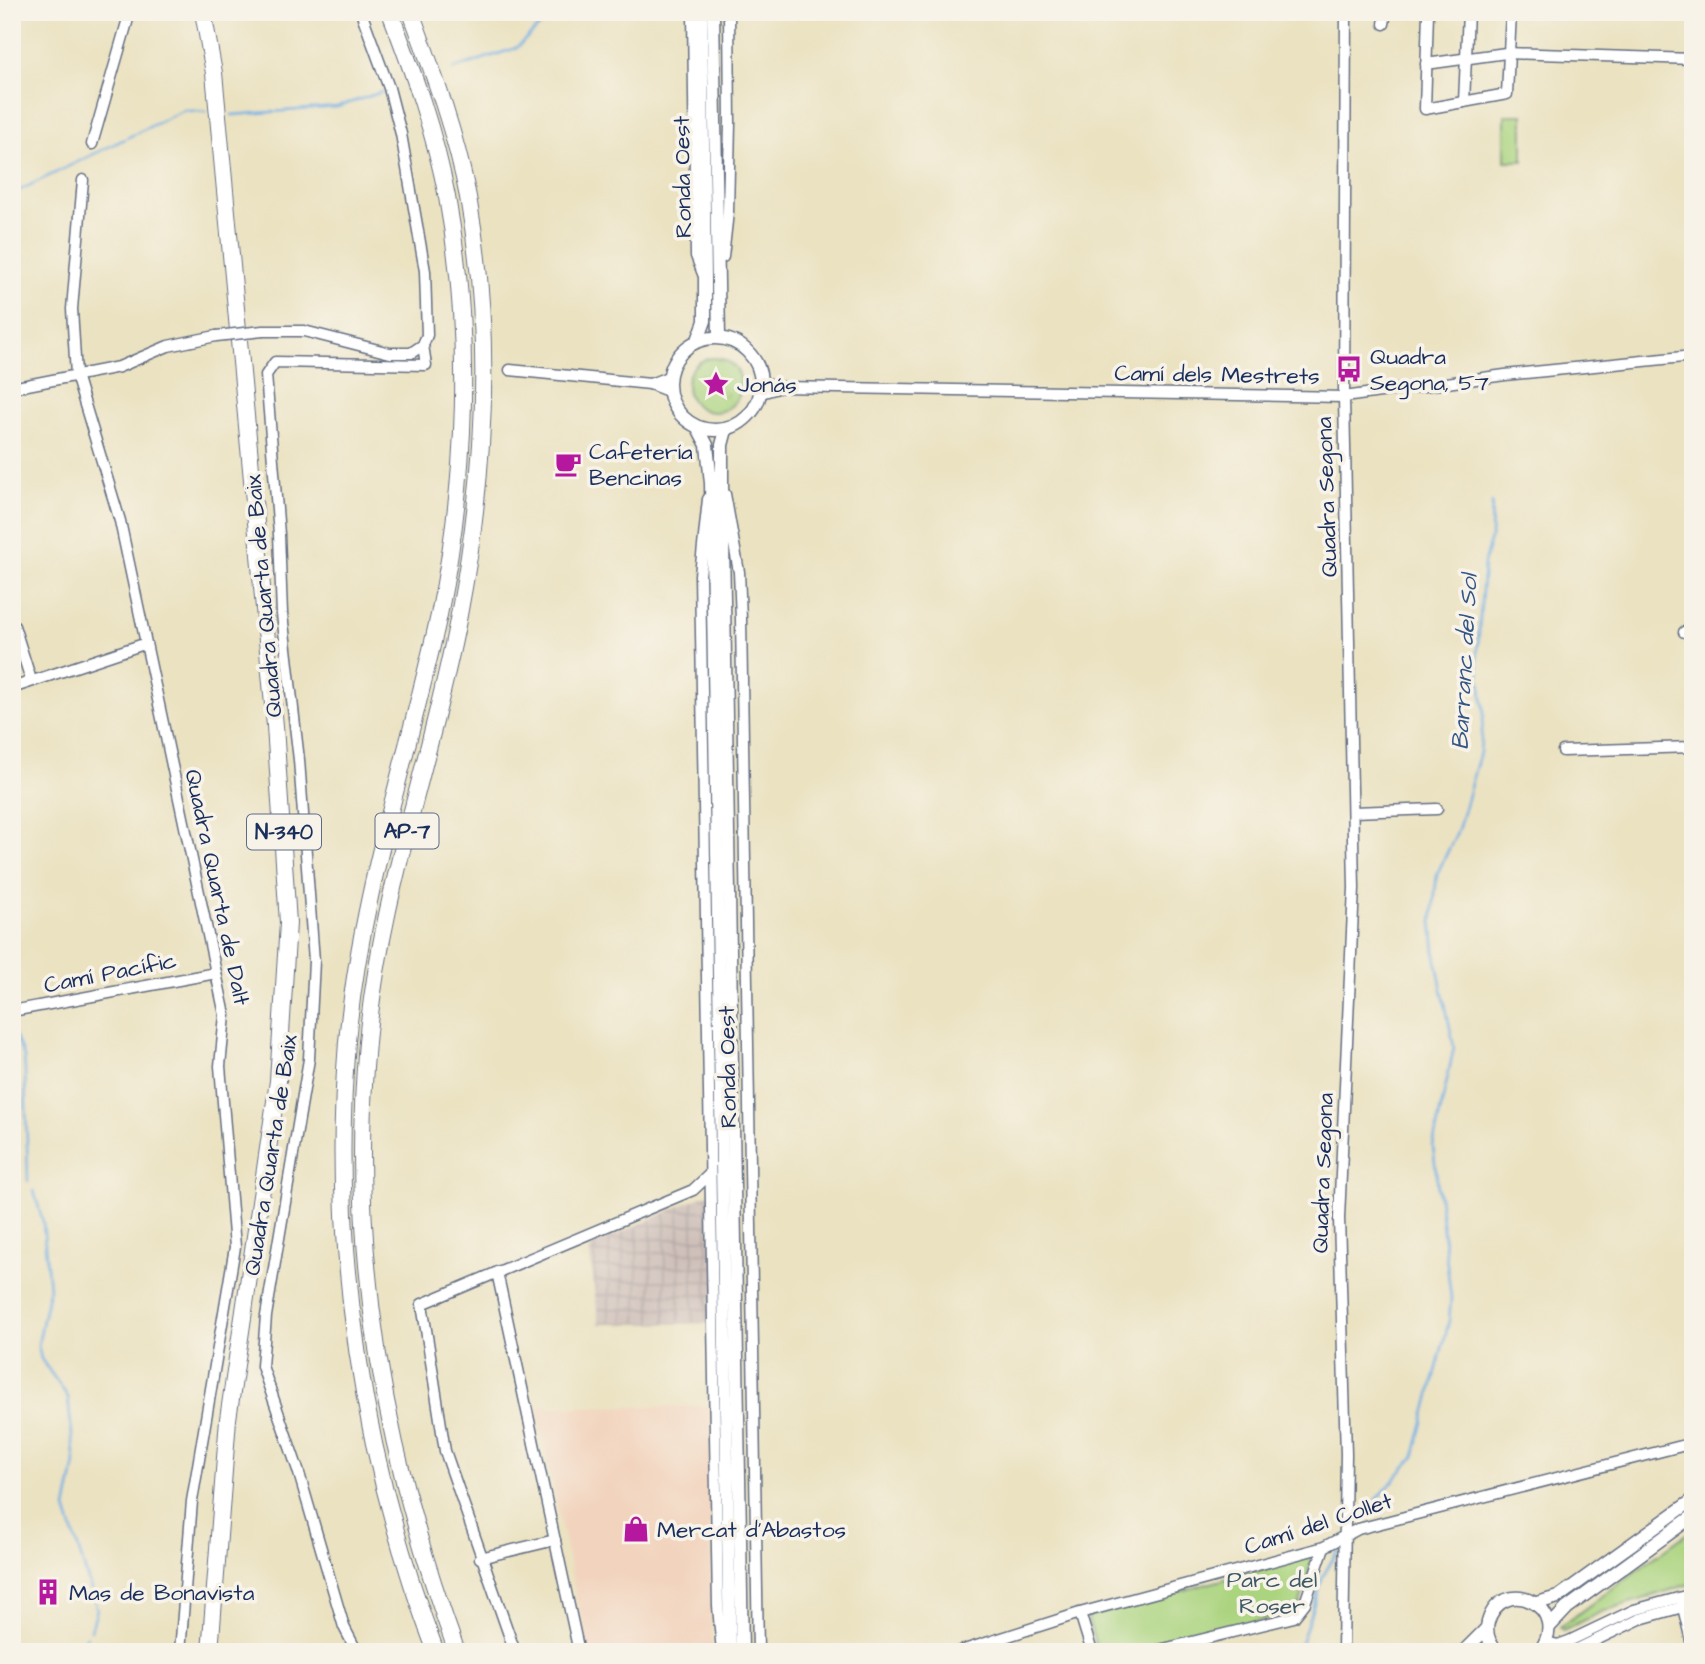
<svg xmlns="http://www.w3.org/2000/svg" width="1705" height="1664" viewBox="0 0 1705 1664" font-family="'Architects Daughter',sans-serif">
  <defs>
    <pattern id="industrial-grid" width="8" height="8" patternUnits="userSpaceOnUse" patternTransform="scale(1.75)"><rect width="8" height="8" fill="#cfc0ba"/><path d="M0 4h8M4 0v8" fill="none" stroke="#b1a5a2"/></pattern>
    <pattern id="grass-tufts" width="24" height="20" patternUnits="userSpaceOnUse" patternTransform="scale(1.75)"><rect width="24" height="20" fill="#abd47f"/><path d="M3 7l-1-3M5 7V3M7 7l1-3M15 17l-1-3M17 17v-4M19 17l1-3" fill="none" stroke="#93b670"/></pattern>
  </defs>
  <rect width="100%" height="100%" fill="#f7f3e8"/>
  <filter id="ink" filterUnits="userSpaceOnUse"><feTurbulence type="fractalNoise" baseFrequency=".0143" numOctaves="2"/><feDisplacementMap in="SourceGraphic" scale="14" xChannelSelector="R" yChannelSelector="G"/><feConvolveMatrix kernelMatrix="1 2 1 2 8 2 1 2 1" color-interpolation-filters="sRGB"/></filter>
  <filter id="wash" filterUnits="userSpaceOnUse"><feTurbulence type="fractalNoise" baseFrequency=".00686" numOctaves="4" result="noise"/><feDisplacementMap in="SourceGraphic" scale="28" xChannelSelector="R" yChannelSelector="G"/><feGaussianBlur stdDeviation="1.57" result="paint"/><feColorMatrix in="noise" values="0 0 0 0 0 0 0 0 0 0 0 0 0 0 0 0 0 1.4 0 .05"/><feComposite in="paint" operator="in"/></filter>
  <g filter="url(#wash)">
    <rect width="100%" height="100%" fill="#ebe2c1"/>
    <!-- built -->
    <polygon fill="#f2d4be" points="710,1406 712,1652 588,1652 536,1407"/>
    <!-- industrial -->
    <polygon fill="url(#industrial-grid)" points="707,1194 717,1199 718,1323 599,1324 589,1247"/>
    <!-- grass -->
    <circle fill="url(#grass-tufts)" stroke="#63826e" stroke-width="2" cx="714" cy="385" r="27"/>
    <!-- green -->
    <g fill="#abd47f" stroke="#63826e" stroke-width="2">
      <rect x="1505" y="115" width="18" height="46"/>
      <polygon points="1693,1529 1693,1583 1601,1612 1563,1631 1560,1627"/>
      <polygon points="1313,1555 1300,1604 1286,1614 1134,1652 1098,1652 1087,1617"/>
    </g>
    <g fill="none" stroke-linecap="round" stroke-linejoin="round">
      <!-- stream -->
      <g stroke="#71afe4" stroke-width="2.5">
        <polyline points="453,69 516,48 555,12"/>
        <polyline points="232,115 337,107 382,92"/>
        <polyline points="12,194 184,110 206,112"/>
        <polyline points="12,1029 24,1057 25,1071 28,1181"/>
        <polyline points="34,1191 43,1222 49,1289 38,1345 41,1359 68,1397 75,1463 66,1509 97,1609 91,1630"/>
        <polyline points="1355,1525 1414,1457 1449,1321 1451,1298 1433,1146 1454,1047 1436,960 1432,922 1437,874 1458,830 1480,752 1484,710 1477,658 1484,563 1491,538 1492,503"/>
        <polyline points="81,1646 87,1636"/>
        <polyline points="1298,1652 1323,1576 1341,1545"/>
      </g>
    </g>
  </g>
  <g filter="url(#ink)">
    <g fill="none" stroke-linecap="round" stroke-linejoin="round">
      <!-- minor casing -->
      <g stroke="#646e81" stroke-width="13">
        <g id="minor">
          <polyline points="693,12 696,256 703,274"/>
          <polyline points="1428,12 1425,109 1507,94 1511,12"/>
          <polyline points="1384,24 1386,12"/>
          <polyline points="1426,64 1506,53 1693,59"/>
          <polyline points="1464,102 1468,12"/>
          <polyline points="92,144 130,12"/>
          <polyline points="83,180 72,309 76,375 120,521 225,1015 220,1066 235,1247 192,1501 180,1652"/>
          <polyline points="723,257 728,212 730,123 729,12"/>
          <polyline points="263,331 304,331 390,353 411,353 423,345 427,335 425,271 401,134 389,88 361,12"/>
          <polyline points="510,370 650,384 668,391"/>
          <polyline points="762,382 781,387 1344,397 1505,375 1693,356"/>
          <polyline points="650,384 668,377"/>
          <polyline points="12,388 119,367 168,346 216,336"/>
          <polyline points="761,393 781,387"/>
          <polyline points="725,494 739,572 741,619 758,1652"/>
          <polyline points="708,499 700,575 718,1606 722,1652"/>
          <polyline points="14,626 31,680"/>
          <polyline points="1684,632 1693,631"/>
          <polyline points="12,688 144,644"/>
          <polyline points="1563,751 1693,747"/>
          <polyline points="1353,812 1437,809"/>
          <polyline points="12,1011 216,973"/>
          <polyline points="497,1272 579,1652"/>
          <polyline points="480,1558 555,1540"/>
          <polyline points="1681,1599 1693,1649"/>
          <polyline points="1080,1613 1092,1652"/>
          <polyline points="1546,1642 1558,1645 1569,1641 1634,1610 1693,1594"/>
          <polyline points="357,1652 344,1627 298,1470 262,1366 266,1316 309,1059 314,961 299,760 282,614 279,534 266,375 275,362 426,365 423,345"/>
          <polyline points="515,1652 445,1451 422,1304 693,1190 710,1174"/>
          <polyline points="958,1652 1080,1613 1324,1547 1358,1529 1693,1443"/>
          <polyline points="1151,1652 1294,1617 1305,1603 1324,1547"/>
          <polyline points="1343,1652 1346,1454 1339,1218 1354,888 1344,397 1346,12"/>
          <polyline points="1571,1652 1640,1619 1693,1604"/>
        </g>
      </g>
      <!-- major casing -->
      <g stroke="#646e81" stroke-width="15">
        <g id="major">
          <polyline points="713,12 719,337"/>
          <circle cx="715" cy="384" r="46"/>
          <polyline points="698,340 705,321 705,279 701,12"/>
          <polyline points="698,428 707,445 711,483 730,1652"/>
          <polyline points="726,430 722,445 722,483 742,1652"/>
          <polyline points="1537,1603 1558,1597 1693,1500"/>
          <polyline points="1549,1627 1567,1608 1693,1516"/>
          <polyline points="1463,1652 1486,1629"/>
          <path d="M1497 1652C1489 1643 1485 1634 1488 1622 1502 1573 1574 1607 1539 1652"/>
        </g>
      </g>
      <!-- highway casing -->
      <g stroke="#646e81" stroke-width="18">
        <g id="highway">
          <polyline points="203,12 214,73 275,726 288,923 278,1081 228,1419 210,1652"/>
          <path d="M390 12C413 72 435 133 447 197 472 333 467 479 439 615 408 757 360 896 347 1042 330 1249 362 1458 436 1652"/>
          <path d="M411 12C433 72 456 134 468 197 493 334 485 479 459 615 432 758 380 896 367 1042 348 1254 384 1453 457 1652"/>
        </g>
      </g>
      <!-- minor -->
      <use href="#minor" stroke="#fff" stroke-width="10"/>
      <!-- major -->
      <use href="#major" stroke="#fff" stroke-width="12"/>
      <!-- highway -->
      <use href="#highway" stroke="#fff" stroke-width="16"/>
      <!-- minor-bridge casing -->
      <g stroke="#646e81" stroke-width="13" stroke-linecap="butt">
        <polyline id="minor-bridge" points="216,336 263,331"/>
      </g>
      <!-- minor-bridge -->
      <use href="#minor-bridge" stroke="#fff" stroke-width="10"/>
    </g>
  </g>
  <!-- icons -->
  <defs>
    <g id="bus-bare" transform="scale(2.1)"><path d="M-5-6H5V4H4V6H2V4H-2V6H-4V4H-5ZM-3.5-4V0h7V-4ZM-3.5 1.2v1.5H-2V1.2ZM2 1.2v1.5H3.5V1.2Z" fill="#b5179e" stroke="#f7f3e8" stroke-width="2.5" paint-order="stroke"/></g>
    <g id="sight-bare" transform="scale(2.1)"><path d="M0-6L1.8-2.2L6-1.7L2.9 1.2L3.7 5.4L0 3.3L-3.7 5.4L-2.9 1.2L-6-1.7L-1.8-2.2Z" fill="#b5179e" stroke="#f7f3e8" stroke-width="2.5" paint-order="stroke"/></g>
    <g id="cafe-bare" transform="scale(2.1)"><path d="M-5.5-4.5H6V0H3Q3 3.5 0 3.5H-2.5Q-5.5 3.5-5.5 0ZM3-3.2v2h1.7v-2ZM-6 4.5H4V6H-6Z" fill="#b5179e" stroke="#f7f3e8" stroke-width="2.5" paint-order="stroke"/></g>
    <g id="shop-bare" transform="scale(2.1)"><path d="M-5-2.5h2.3a2.7 3.5 0 0 1 5.4 0H5L5.5 6h-11ZM-1.5-2.5h3a1.5 2.3 0 0 0-3 0Z" fill="#b5179e" stroke="#f7f3e8" stroke-width="2.5" paint-order="stroke"/></g>
    <g id="building-bare" transform="scale(2.1)"><path d="M-4-6H4V6H1V3H-1V6H-4ZM-2.5-4.3h1.7v1.8h-1.7ZM.8-4.3h1.7v1.8H.8ZM-2.5-1h1.7V.8h-1.7ZM.8-1h1.7V.8H.8Z" fill="#b5179e" stroke="#f7f3e8" stroke-width="2.5" paint-order="stroke"/></g>
  </defs>
  <g fill-rule="evenodd">
    <use href="#bus-bare" x="1349" y="369"/>
    <use href="#sight-bare" x="716" y="384"/>
    <use href="#cafe-bare" x="568" y="464"/>
    <use href="#shop-bare" x="636" y="1529"/>
    <use href="#building-bare" x="48" y="1592"/>
  </g>
  <g text-anchor="middle" stroke-width="7" stroke-linejoin="round" paint-order="stroke">
    <!-- shield labels -->
    <g fill="#f7f3e8" stroke="#5d6a87" stroke-width="2">
      <rect x="375.5" y="813.5" width="63" height="35" rx="5"/>
      <rect x="247" y="814.5" width="74" height="35" rx="5"/>
    </g>
    <g font-size="21" font-weight="bold" fill="#1b2f5e">
      <text x="407" y="838">AP-7</text>
      <text x="284" y="839">N-340</text>
    </g>
    <!-- street labels -->
    <g font-size="23" fill="#1b2f5e" stroke="#f7f3e8">
      <text transform="translate(682 177) rotate(-91)" y="8">Ronda Oest</text>
      <text transform="translate(1217 374) rotate(1)" y="8">Camí dels Mestrets</text>
      <text transform="translate(1326 497) rotate(-92)" y="8">Quadra Segona</text>
      <text transform="translate(263 596) rotate(-95)" y="8">Quadra Quarta de Baix</text>
      <text transform="translate(218 887) rotate(78)" y="8">Quadra Quarta de Dalt</text>
      <text transform="translate(110 972) rotate(-11)" y="8">Camí Pacífic</text>
      <text transform="translate(727 1067) rotate(-91)" y="8">Ronda Oest</text>
      <text transform="translate(270 1155) rotate(-81)" y="8">Quadra Quarta de Baix</text>
      <text transform="translate(1322 1173) rotate(-88)" y="8">Quadra Segona</text>
      <text transform="translate(1318 1523) rotate(-18)" y="8">Camí del Collet</text>
    </g>
    <!-- poi labels -->
    <g font-size="23" fill="#1b2f5e" stroke="#f7f3e8" text-anchor="start">
      <text x="1370" y="364">Quadra<tspan x="1370" dy="26">Segona, 57</tspan></text>
      <text x="737" y="392">Jonás</text>
      <text x="589" y="459">Cafetería<tspan x="589" dy="26">Bencinas</tspan></text>
      <text x="657" y="1537">Mercat d'Abastos</text>
      <text x="69" y="1600">Mas de Bonavista</text>
    </g>
    <!-- park labels -->
    <g font-size="23" fill="#3f5866" stroke="#f7f3e8">
      <text x="1272" y="1587">Parc del<tspan x="1272" dy="26">Roser</tspan></text>
    </g>
    <!-- water labels -->
    <g font-size="24" font-style="italic" fill="#355586" stroke="#f7f3e8">
      <text transform="translate(1464 662) rotate(-87)" y="8">Barranc del Sol</text>
    </g>
  </g>
  <!-- margin -->
  <rect width="1705" height="1664" fill="none" stroke="#f7f3e8" stroke-width="42"/>
</svg>
